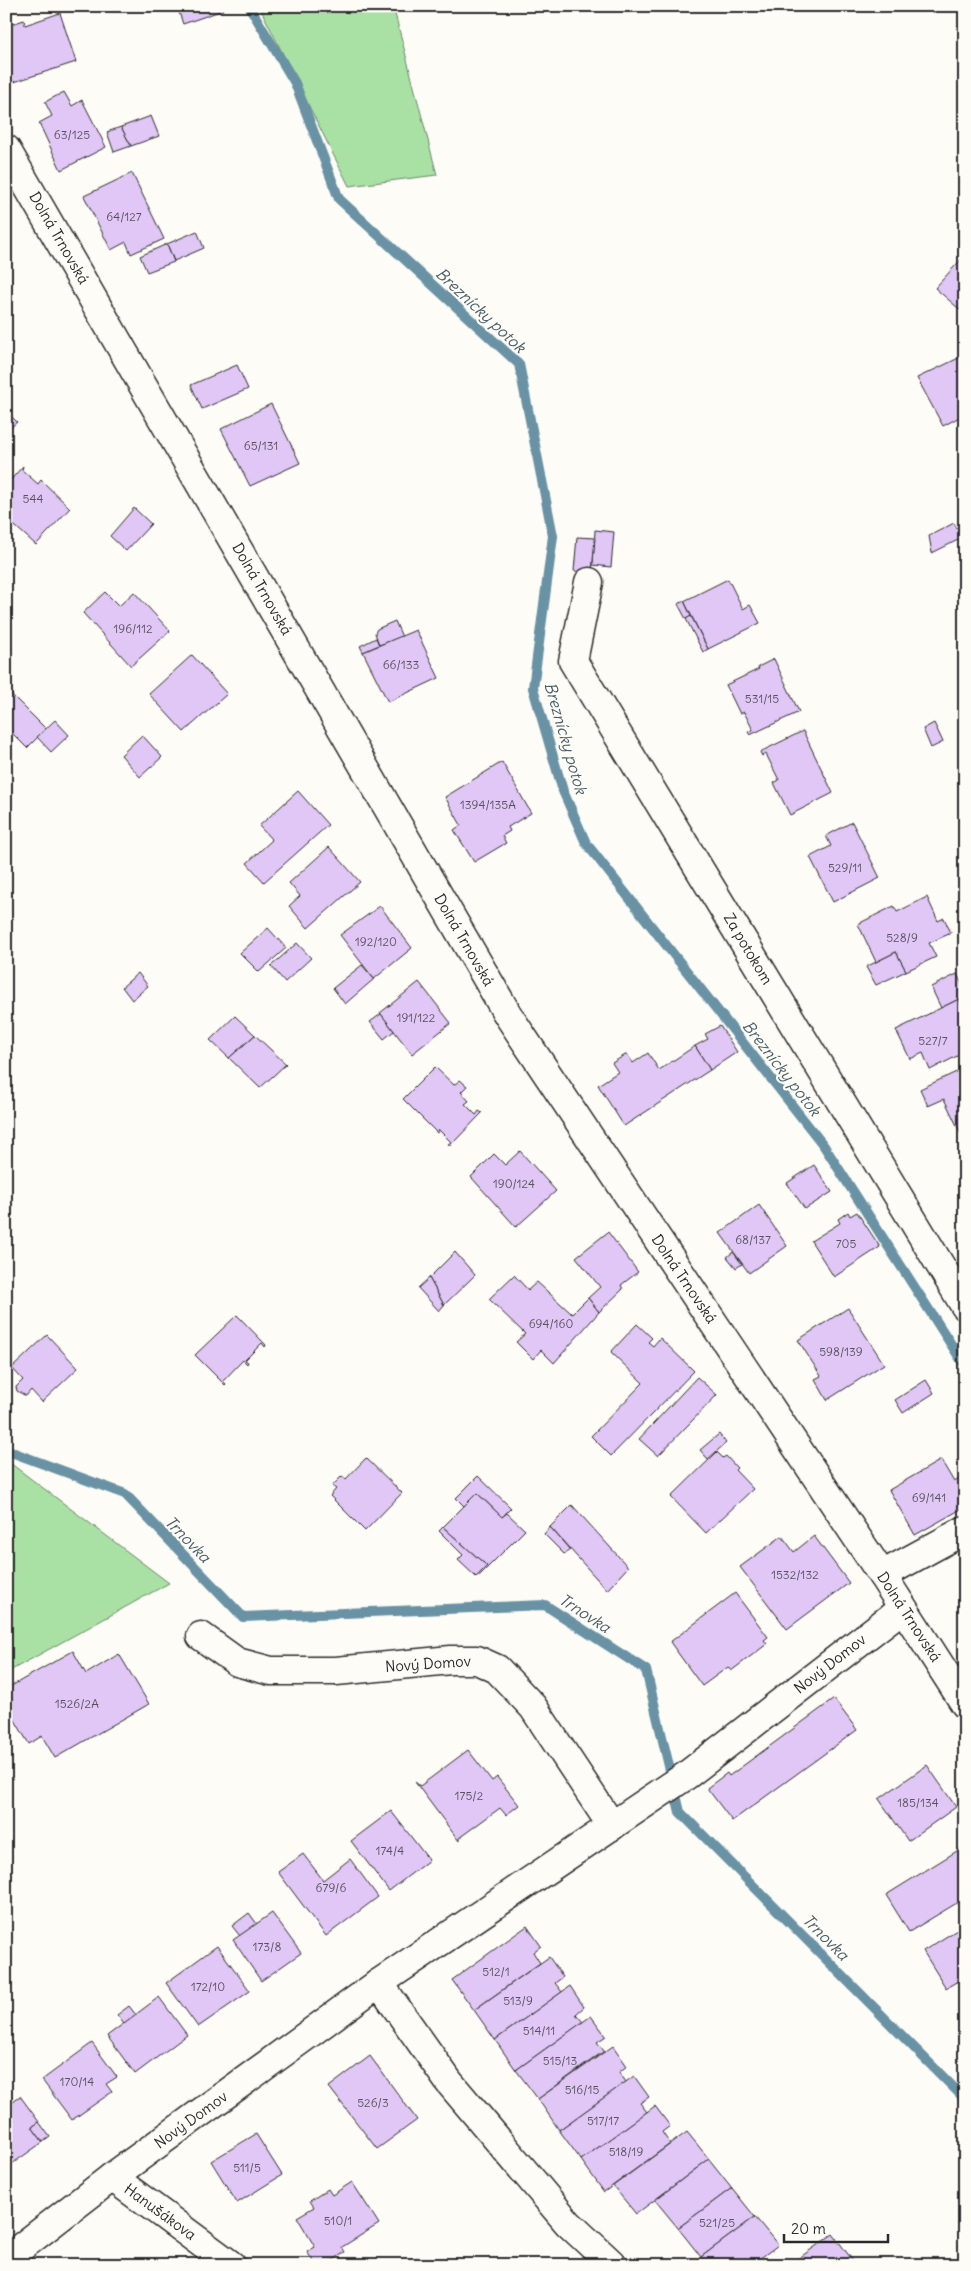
<svg xmlns="http://www.w3.org/2000/svg" width="971" height="2271" viewBox="0 0 971 2271" font-family="Delius,sans-serif">
  <rect width="100%" height="100%" fill="#fdfcf7"/>
  <filter id="ink" filterUnits="userSpaceOnUse"><feTurbulence type="fractalNoise" baseFrequency=".02" numOctaves="2"/><feDisplacementMap in="SourceGraphic" scale="10" xChannelSelector="R" yChannelSelector="G"/><feConvolveMatrix kernelMatrix="1 2 1 2 8 2 1 2 1" color-interpolation-filters="sRGB"/></filter>
  <g filter="url(#ink)">
    <!-- green -->
    <g fill="#a9e1a5" stroke="#6a8668">
      <polygon points="259,6 393,6 437,175 349,186"/>
      <polygon points="6,1460 169,1583 6,1673"/>
    </g>
    <g fill="none" stroke-linecap="round" stroke-linejoin="round">
      <!-- stream -->
      <g stroke="#6992a4" stroke-width="10">
        <polyline points="249,6 295,83 339,199 519,364 553,536 533,688 563,791 586,843 824,1146 965,1366"/>
        <polyline points="6,1450 125,1494 243,1617 545,1605 646,1670 680,1812 962,2096 965,2105"/>
      </g>
    </g>
    <!-- building -->
    <g fill="#e0c7f6" stroke="#2b2b2b">
      <polygon points="177,6 221,6 223,10 183,24"/>
      <polygon points="60,13 76,62 11,83 6,68 6,62 9,61 6,52 6,26 24,20 25,25"/>
      <polygon points="64,92 72,106 82,100 106,147 61,170 39,123 52,116 45,102"/>
      <polygon points="151,116 159,136 131,146 121,127"/>
      <polygon points="121,127 131,146 114,152 107,132"/>
      <polygon points="132,173 164,239 131,254 126,242 111,250 84,196"/>
      <polygon points="197,231 204,248 174,261 167,244"/>
      <polygon points="167,244 174,262 147,272 140,256"/>
      <polygon points="965,255 965,314 935,288"/>
      <polygon points="965,355 965,414 943,426 917,378"/>
      <polygon points="237,365 248,389 202,409 191,385"/>
      <polygon points="271,404 300,463 250,486 221,429"/>
      <polygon points="6,411 17,422 6,432"/>
      <polygon points="23,466 22,470 38,484 41,480 70,508 36,545 6,518 6,485"/>
      <polygon points="7,473 13,478 6,485 6,474"/>
      <polygon points="134,508 151,524 126,551 110,536"/>
      <polygon points="954,523 962,538 932,553 929,536"/>
      <polygon points="595,530 614,532 611,567 593,565"/>
      <polygon points="577,537 595,538 592,572 574,571"/>
      <polygon points="728,579 743,609 750,605 760,623 708,649 684,601"/>
      <polygon points="105,592 119,606 134,592 170,631 131,666 83,613"/>
      <polygon points="684,601 691,616 686,619 678,604"/>
      <polygon points="691,616 708,649 703,652 686,619"/>
      <polygon points="395,621 402,637 379,645 375,633 377,629"/>
      <polygon points="416,630 439,678 388,702 363,652"/>
      <polygon points="376,638 379,645 363,652 360,646"/>
      <polygon points="192,655 227,694 184,732 149,694"/>
      <polygon points="774,659 799,712 750,735 748,732 753,730 744,712 740,714 726,685 759,669 758,667"/>
      <polygon points="6,689 46,729 27,748 6,727"/>
      <polygon points="55,720 69,735 51,752 37,737"/>
      <polygon points="934,723 943,742 931,748 923,729"/>
      <polygon points="803,731 833,793 790,815 774,783 779,780 766,754 762,756 760,752"/>
      <polygon points="142,735 162,757 140,777 121,755"/>
      <polygon points="502,762 531,813 508,827 510,831 502,836 506,843 474,862 454,830 461,825 445,797"/>
      <polygon points="298,791 328,825 264,882 247,863 272,840 259,826"/>
      <polygon points="852,822 880,878 833,902 810,857 831,846 826,836"/>
      <polygon points="329,847 360,882 308,928 289,906 300,896 289,883"/>
      <polygon points="927,897 938,921 944,918 951,933 929,943 936,957 906,971 896,952 876,962 858,924 894,906 897,912"/>
      <polygon points="380,906 412,948 374,979 340,935"/>
      <polygon points="268,928 286,948 259,972 240,953"/>
      <polygon points="297,943 311,958 285,982 271,966"/>
      <polygon points="896,952 906,971 876,985 866,967"/>
      <polygon points="362,965 374,979 345,1004 333,988"/>
      <polygon points="138,973 148,986 132,1000 122,987"/>
      <polygon points="957,974 965,990 965,996 941,1008 931,987"/>
      <polygon points="419,982 451,1023 412,1054 380,1013"/>
      <polygon points="959,999 965,1011 965,1052 930,1070 923,1053 910,1059 896,1030"/>
      <polygon points="381,1014 394,1031 384,1039 370,1022"/>
      <polygon points="235,1016 255,1035 229,1058 210,1040"/>
      <polygon points="720,1026 737,1052 710,1070 695,1046 708,1039 705,1034"/>
      <polygon points="255,1035 286,1064 260,1088 229,1058"/>
      <polygon points="695,1046 710,1070 624,1126 598,1085 618,1072 612,1063 627,1054 633,1063 648,1053 659,1070"/>
      <polygon points="435,1067 454,1085 460,1080 467,1086 461,1092 469,1101 465,1104 476,1115 479,1111 482,1113 450,1146 448,1144 451,1142 439,1130 437,1133 403,1099"/>
      <polygon points="965,1068 965,1140 964,1140 944,1099 928,1106 920,1089"/>
      <polygon points="520,1151 556,1191 516,1227 471,1177 494,1154 505,1165"/>
      <polygon points="814,1165 832,1192 805,1209 787,1183"/>
      <polygon points="759,1205 787,1246 749,1273 720,1233"/>
      <polygon points="848,1212 850,1216 857,1212 880,1247 834,1277 811,1241 840,1223 838,1219"/>
      <polygon points="608,1232 638,1272 621,1285 623,1289 599,1312 588,1298 600,1287 576,1257"/>
      <polygon points="455,1252 475,1275 444,1305 429,1278"/>
      <polygon points="733,1252 742,1264 736,1268 727,1257"/>
      <polygon points="514,1275 528,1290 537,1282 572,1314 588,1298 599,1312 554,1363 541,1350 533,1359 516,1342 525,1334 489,1299"/>
      <polygon points="429,1278 444,1305 439,1311 418,1288"/>
      <polygon points="848,1308 884,1364 827,1400 815,1379 821,1376 798,1340"/>
      <polygon points="237,1315 266,1345 265,1347 262,1343 245,1360 248,1362 247,1364 243,1360 223,1381 226,1384 225,1385 195,1355"/>
      <polygon points="637,1324 652,1338 648,1342 653,1346 660,1338 694,1371 611,1456 591,1436 643,1383 611,1352"/>
      <polygon points="47,1335 78,1368 42,1402 31,1390 26,1396 17,1391 16,1387 23,1380 12,1368"/>
      <polygon points="697,1377 717,1395 658,1456 639,1439"/>
      <polygon points="926,1380 934,1393 903,1413 895,1400"/>
      <polygon points="719,1434 726,1443 708,1459 700,1450"/>
      <polygon points="717,1452 723,1458 726,1456 737,1468 735,1470 753,1489 706,1533 671,1497"/>
      <polygon points="366,1458 402,1493 365,1531 330,1496 336,1489 332,1486 342,1476 346,1479"/>
      <polygon points="941,1460 954,1482 965,1476 965,1507 915,1535 889,1490"/>
      <polygon points="478,1476 511,1508 502,1517 477,1493 464,1506 456,1498"/>
      <polygon points="477,1493 502,1517 507,1513 525,1530 477,1578 476,1577 487,1566 443,1527"/>
      <polygon points="572,1505 628,1567 607,1590 550,1527"/>
      <polygon points="443,1527 487,1566 476,1577 458,1560 463,1555 439,1531"/>
      <polygon points="550,1527 570,1550 564,1554 544,1534"/>
      <polygon points="782,1536 794,1552 814,1536 849,1583 787,1629 740,1567"/>
      <polygon points="735,1593 768,1637 764,1640 767,1644 731,1671 728,1667 702,1686 670,1642"/>
      <polygon points="73,1651 86,1674 119,1654 149,1704 55,1758 42,1736 29,1744 6,1705 6,1689"/>
      <polygon points="834,1699 857,1730 732,1821 707,1788 727,1773 729,1776"/>
      <polygon points="468,1750 492,1781 497,1777 519,1805 506,1815 500,1808 459,1838 459,1841 415,1782 420,1786"/>
      <polygon points="927,1765 956,1807 908,1841 879,1799"/>
      <polygon points="391,1811 429,1860 389,1891 351,1841"/>
      <polygon points="965,1846 965,1898 909,1932 886,1895"/>
      <polygon points="303,1854 323,1880 350,1859 378,1897 326,1936 278,1872"/>
      <polygon points="249,1913 257,1924 240,1936 232,1926"/>
      <polygon points="272,1913 301,1953 261,1981 233,1940"/>
      <polygon points="965,1925 965,1977 946,1988 923,1951"/>
      <polygon points="527,1926 541,1946 533,1952 540,1963 474,2010 452,1980"/>
      <polygon points="217,1946 250,1991 198,2027 166,1983"/>
      <polygon points="549,1957 563,1977 555,1983 562,1992 495,2040 474,2010"/>
      <polygon points="570,1986 584,2007 576,2014 583,2022 516,2070 495,2040"/>
      <polygon points="159,1997 187,2035 135,2074 107,2036"/>
      <polygon points="129,2006 136,2015 124,2024 117,2015"/>
      <polygon points="591,2016 606,2036 597,2042 604,2051 538,2099 516,2070"/>
      <polygon points="92,2043 117,2077 106,2084 112,2092 72,2120 42,2080"/>
      <polygon points="613,2046 627,2066 619,2072 626,2082 559,2130 538,2099"/>
      <polygon points="370,2056 417,2120 377,2149 329,2087"/>
      <polygon points="634,2076 649,2097 640,2103 647,2112 581,2160 559,2130"/>
      <polygon points="20,2096 39,2122 32,2127 43,2142 9,2166 6,2162 6,2106"/>
      <polygon points="655,2106 670,2126 662,2132 670,2144 604,2192 581,2160"/>
      <polygon points="39,2122 50,2137 43,2142 32,2127"/>
      <polygon points="687,2132 709,2159 636,2214 613,2186"/>
      <polygon points="256,2134 282,2175 237,2203 211,2161"/>
      <polygon points="709,2159 732,2188 678,2228 655,2200"/>
      <polygon points="352,2182 379,2224 342,2247 345,2252 326,2265 316,2265 307,2252 315,2247 297,2217 314,2207 310,2201 328,2189 332,2195"/>
      <polygon points="732,2188 755,2217 701,2257 678,2228"/>
      <polygon points="755,2217 778,2245 751,2265 707,2265 701,2257"/>
      <polygon points="833,2234 856,2265 793,2265 792,2263"/>
      <polygon points="417,2257 422,2265 404,2265"/>
    </g>
    <g fill="none" stroke-linecap="round" stroke-linejoin="round">
      <!-- street casing -->
      <g stroke="#2b2b2b" stroke-width="31">
        <g id="street">
          <polyline points="589,582 573,661 965,1306"/>
          <polyline points="882,1575 965,1530"/>
          <polyline points="201,1636 237,1662 271,1671 336,1671 451,1660 477,1660 497,1669 533,1707 612,1826"/>
          <polyline points="379,1983 449,2082 568,2223 613,2265"/>
          <polyline points="112,2177 231,2265"/>
          <polyline points="6,2259 112,2177 379,1983 687,1775 903,1608"/>
        </g>
      </g>
      <!-- secondary casing -->
      <g stroke="#2b2b2b" stroke-width="31">
        <polyline id="secondary" points="6,149 508,1015 882,1575 965,1704"/>
      </g>
      <!-- street -->
      <use href="#street" stroke="#fdfcf7" stroke-width="28"/>
      <!-- secondary -->
      <use href="#secondary" stroke="#fdfcf7" stroke-width="28"/>
    </g>
  </g>
  <g text-anchor="middle" stroke-width="4.5" stroke-linejoin="round" paint-order="stroke">
    <!-- number labels -->
    <g font-size="12" fill="#58525e">
      <text x="72" y="139">63/125</text>
      <text x="124" y="221">64/127</text>
      <text x="261" y="450">65/131</text>
      <text x="33" y="503">544</text>
      <text x="133" y="633">196/112</text>
      <text x="401" y="669">66/133</text>
      <text x="762" y="703">531/15</text>
      <text x="488" y="809">1394/135A</text>
      <text x="845" y="872">529/11</text>
      <text x="902" y="942">528/9</text>
      <text x="376" y="946">192/120</text>
      <text x="416" y="1022">191/122</text>
      <text x="933" y="1045">527/7</text>
      <text x="514" y="1188">190/124</text>
      <text x="753" y="1244">68/137</text>
      <text x="846" y="1248">705</text>
      <text x="551" y="1328">694/160</text>
      <text x="841" y="1356">598/139</text>
      <text x="929" y="1502">69/141</text>
      <text x="795" y="1579">1532/132</text>
      <text x="77" y="1708">1526/2A</text>
      <text x="469" y="1800">175/2</text>
      <text x="918" y="1807">185/134</text>
      <text x="390" y="1855">174/4</text>
      <text x="331" y="1892">679/6</text>
      <text x="267" y="1951">173/8</text>
      <text x="496" y="1976">512/1</text>
      <text x="208" y="1991">172/10</text>
      <text x="518" y="2005">513/9</text>
      <text x="539" y="2035">514/11</text>
      <text x="560" y="2065">515/13</text>
      <text x="77" y="2086">170/14</text>
      <text x="582" y="2094">516/15</text>
      <text x="373" y="2107">526/3</text>
      <text x="603" y="2125">517/17</text>
      <text x="626" y="2156">518/19</text>
      <text x="247" y="2172">511/5</text>
      <text x="338" y="2225">510/1</text>
      <text x="717" y="2227">521/25</text>
    </g>
    <!-- street labels -->
    <g font-size="15" fill="#2b2b2b" stroke="#fdfcf7">
      <text transform="translate(59 238) rotate(60)" y="5">Dolná Trnovská</text>
      <text transform="translate(262 589) rotate(60)" y="5">Dolná Trnovská</text>
      <text transform="translate(464 940) rotate(60)" y="5">Dolná Trnovská</text>
      <text transform="translate(748 949) rotate(59)" y="5">Za potokom</text>
      <text transform="translate(684 1279) rotate(56)" y="5">Dolná Trnovská</text>
      <text transform="translate(909 1617) rotate(57)" y="5">Dolná Trnovská</text>
      <text transform="translate(428 1664) rotate(-4)" y="5">Nový Domov</text>
      <text transform="translate(830 1664) rotate(-38)" y="5">Nový Domov</text>
      <text transform="translate(191 2120) rotate(-36)" y="5">Nový Domov</text>
      <text transform="translate(160 2212) rotate(36)" y="5">Hanušákova</text>
    </g>
    <!-- water labels -->
    <g font-size="16" font-style="italic" fill="#4a5e68" stroke="#fdfcf7">
      <text transform="translate(481 310) rotate(43)" y="6">Breznícky potok</text>
      <text transform="translate(566 738) rotate(74)" y="6">Breznícky potok</text>
      <text transform="translate(782 1068) rotate(52)" y="6">Breznícky potok</text>
      <text transform="translate(188 1539) rotate(46)" y="6">Trnovka</text>
      <text transform="translate(585 1613) rotate(33)" y="6">Trnovka</text>
      <text transform="translate(826 1937) rotate(45)" y="6">Trnovka</text>
    </g>
  </g>
  <!-- margin -->
  <rect width="971" height="2271" fill="none" stroke="#fdfcf7" stroke-width="25"/>
  <rect x="12" y="12" width="946" height="2246" fill="none" stroke="#2b2b2b" stroke-width="2" filter="url(#ink)"/>
  <!-- scale -->
  <path d="M784 2234v8h104v-8" fill="none" stroke="#2b2b2b" stroke-width="2.5"/>
  <text x="791" y="2234" font-size="15" fill="#2b2b2b" stroke="#fdfcf7" stroke-width="4" paint-order="stroke">20 m</text>
</svg>
